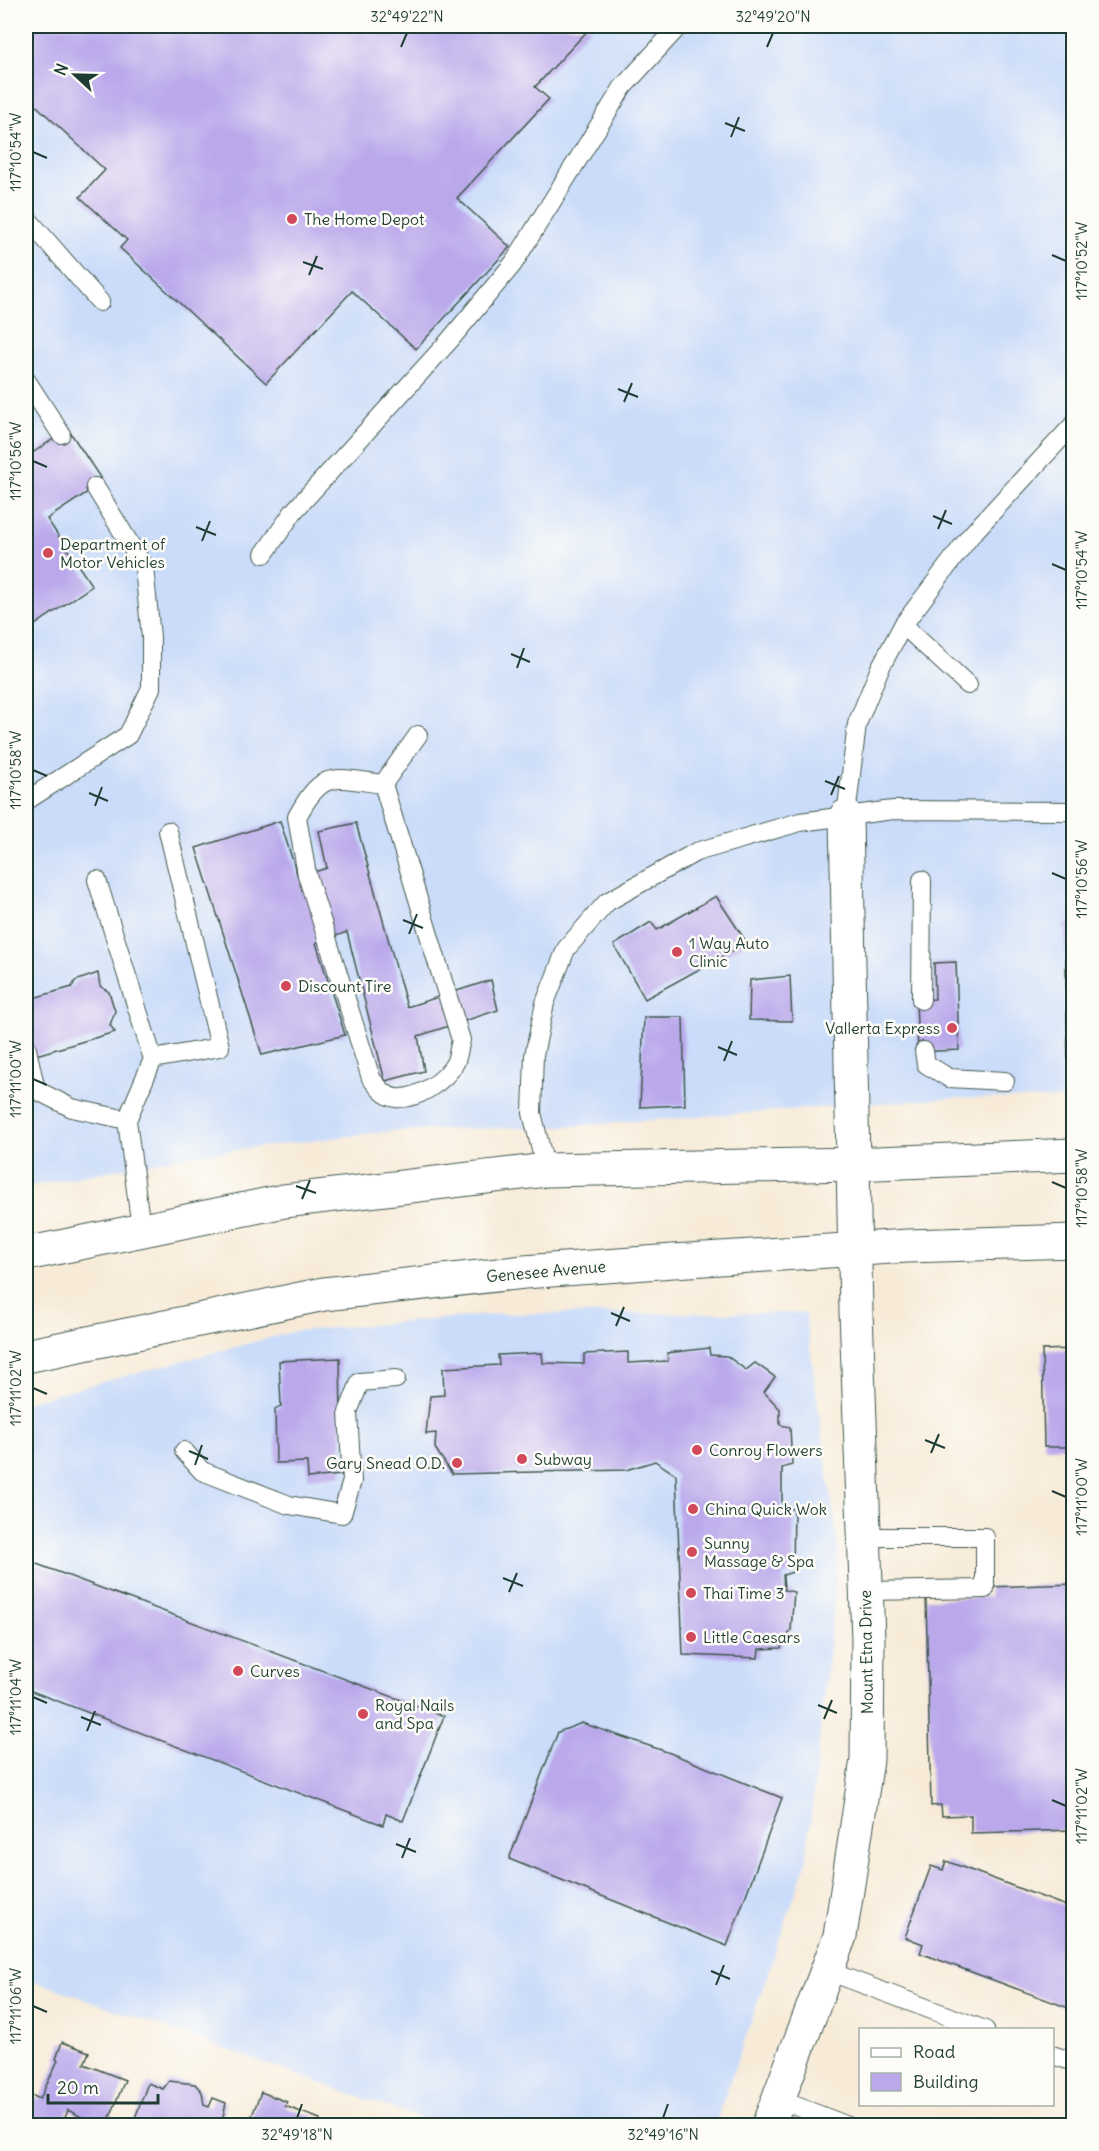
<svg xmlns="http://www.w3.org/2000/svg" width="1099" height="2151" viewBox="0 0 1099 2151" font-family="Delius,sans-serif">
  <rect width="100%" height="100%" fill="#fdfcf7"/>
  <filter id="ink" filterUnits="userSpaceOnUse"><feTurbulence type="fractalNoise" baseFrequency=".0167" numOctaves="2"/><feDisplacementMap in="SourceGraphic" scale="12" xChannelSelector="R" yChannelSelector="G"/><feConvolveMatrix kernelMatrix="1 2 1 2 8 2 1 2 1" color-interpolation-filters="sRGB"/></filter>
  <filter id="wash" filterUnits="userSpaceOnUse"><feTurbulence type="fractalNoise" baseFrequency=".008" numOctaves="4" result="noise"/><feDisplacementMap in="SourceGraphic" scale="24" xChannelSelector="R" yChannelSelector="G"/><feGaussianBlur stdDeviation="1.35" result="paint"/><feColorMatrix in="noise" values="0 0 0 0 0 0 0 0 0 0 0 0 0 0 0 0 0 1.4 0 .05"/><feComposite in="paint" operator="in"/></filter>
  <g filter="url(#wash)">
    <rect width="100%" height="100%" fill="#f7ebd8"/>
    <!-- built -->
    <g fill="#cadcf9">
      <polygon points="26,26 1073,26 1073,1099 952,1098 572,1126 391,1131 192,1155 26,1187"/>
      <polygon points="805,1313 839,1553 806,1863 715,2125 438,2125 26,1978 26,1402 296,1331 499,1314"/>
    </g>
    <g id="blocks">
      <!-- building -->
      <g fill="#baa8eb">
        <polygon points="27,26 592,26 535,87 549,99 457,198 510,247 416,349 352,291 266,383 120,248 127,240 80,197 105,170 26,96"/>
        <polygon points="68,429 103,482 47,519 92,586 26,631 26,453 28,456"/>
        <polygon points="280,821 298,877 327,868 319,831 356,823 407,1007 491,980 498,1010 418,1036 424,1071 385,1081 347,932 316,943 345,1035 262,1055 196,848"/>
        <polygon points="716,896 747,943 645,999 614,945 651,922 657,930"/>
        <polygon points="1065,924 1074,924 1074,1060 1068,1060"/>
        <polygon points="956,962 959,1050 918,1052 916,1000 935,999 934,963"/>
        <polygon points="98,973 100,986 109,992 115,1011 110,1025 115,1032 26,1058 26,1000 72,987 75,981"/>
        <polygon points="790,976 792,1021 749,1020 750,980"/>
        <polygon points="644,1017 683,1017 685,1105 640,1107"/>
        <polygon points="709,1348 710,1355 727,1356 746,1370 755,1363 775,1377 764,1392 780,1409 780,1425 790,1427 792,1465 782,1468 782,1508 794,1509 793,1572 783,1575 784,1590 794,1592 791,1630 781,1648 759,1649 758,1658 683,1655 676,1475 655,1461 626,1470 452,1474 435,1448 436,1433 426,1434 430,1396 444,1395 443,1368 499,1365 498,1355 542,1353 543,1363 584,1364 584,1354 628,1352 628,1363 668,1361 667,1353"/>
        <polygon points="1074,1349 1074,1447 1044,1447 1042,1350"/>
        <polygon points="340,1358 342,1475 308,1478 307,1462 276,1463 275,1409 281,1406 279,1361"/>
        <polygon points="26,1560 444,1716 403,1821 386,1814 383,1825 26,1689"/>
        <polygon points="1074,1584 1074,1830 971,1833 971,1815 942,1816 941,1805 931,1806 926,1599 990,1597 989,1587"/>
        <polygon points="582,1723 670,1753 782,1798 727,1946 509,1859 558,1732"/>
        <polygon points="946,1861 1074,1909 1074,2010 920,1953 923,1944 905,1937 931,1866 943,1870"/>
        <polygon points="62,2042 89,2052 84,2064 125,2080 107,2125 91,2122 68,2110 62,2126 26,2126 26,2093 40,2099 58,2060 56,2059"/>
        <polygon points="169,2081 195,2084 202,2092 204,2105 209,2107 213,2098 226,2103 221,2126 132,2126 148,2083 163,2089"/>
        <polygon points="261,2092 287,2102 285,2106 320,2119 318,2126 248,2126"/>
      </g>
    </g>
  </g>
  <g filter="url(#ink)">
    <use href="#blocks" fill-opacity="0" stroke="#3f574d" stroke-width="1.5"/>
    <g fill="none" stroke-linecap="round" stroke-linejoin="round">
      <!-- service casing -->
      <g stroke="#3f574d" stroke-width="20">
        <g id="service">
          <polyline points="26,217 100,302"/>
          <polyline points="26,380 61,434"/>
          <polyline points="264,554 294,511 449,341 513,264 623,87 679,26"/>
          <polyline points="903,625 968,685"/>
          <path d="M383 784C334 778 323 768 297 817L307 875 371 1078C377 1086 385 1097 396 1098 417 1100 445 1081 455 1063 458 1057 459 1047 461 1040L383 784 418 735"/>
          <polyline points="26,801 128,735 151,688 151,637 144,567 95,487"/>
          <polyline points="846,816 857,724 880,668 903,625 971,535 1074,424"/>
          <polyline points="97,880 153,1059 127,1120 141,1229"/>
          <polyline points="921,1000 922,880"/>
          <polyline points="26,1045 36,1090 72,1108 127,1120"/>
          <polyline points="924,1051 926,1064 949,1078 1005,1081"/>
          <polyline points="153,1059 220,1047 168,831"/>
          <polyline points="546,1170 532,1113 534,1055 545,1003 566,949 607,902 696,852 800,822 893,810 1074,811"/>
          <polyline points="184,1451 202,1471 289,1505 342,1514 352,1481 348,1412 360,1382 396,1379"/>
          <polyline points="864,1537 985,1537 985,1589 866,1591"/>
          <polyline points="828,1971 985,2030"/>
          <polyline points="1052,2055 1074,2062"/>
          <polyline points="778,2099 848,2126"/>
        </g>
      </g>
      <!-- tertiary casing -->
      <g stroke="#3f574d" stroke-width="35">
        <polyline id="tertiary" points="768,2126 840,1936 867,1760 868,1639 856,1312 846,816"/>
      </g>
      <!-- primary casing -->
      <g stroke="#3f574d" stroke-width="35">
        <g id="primary">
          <polyline points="26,1254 284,1201 546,1170 853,1164 1074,1155"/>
          <polyline points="26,1356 324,1294 524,1272 673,1261 907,1246 1074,1241"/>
        </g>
      </g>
      <!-- service -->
      <use href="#service" stroke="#fff" stroke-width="18"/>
      <!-- tertiary -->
      <use href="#tertiary" stroke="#fff" stroke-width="33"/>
      <!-- primary -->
      <use href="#primary" stroke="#fff" stroke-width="33"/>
    </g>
  </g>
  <!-- ticks -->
  <path fill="none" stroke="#1f3d34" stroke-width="2" d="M401 47 407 33M767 47 773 33M725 123 745 131M731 137 739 117M33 152 47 158M1052 255 1066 261M303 262 323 269M309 275 317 256M618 389 638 397M624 402 632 383M33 461 47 467M933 516 952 524M196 527 216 535M938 529 946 510M202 541 210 521M1052 564 1066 570M511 654 530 662M517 668 524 648M33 770 47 776M825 781 845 789M89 793 108 801M831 795 839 776M95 806 102 787M1052 873 1066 879M403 920 423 928M409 934 417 914M718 1047 737 1055M724 1061 732 1041M33 1079 47 1085M1052 1182 1066 1188M296 1186 316 1193M302 1199 310 1180M611 1313 630 1321M616 1326 624 1307M33 1388 47 1394M925 1440 945 1448M189 1451 208 1459M931 1453 939 1434M195 1465 202 1445M1052 1491 1066 1497M503 1578 523 1586M509 1592 517 1573M33 1697 47 1703M818 1705 837 1713M81 1717 101 1725M824 1719 832 1700M87 1731 95 1711M1052 1800 1066 1806M396 1844 416 1852M402 1858 410 1838M711 1971 730 1979M716 1985 724 1965M33 2006 47 2012M297 2118 302 2104M663 2118 668 2104"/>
  <!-- markers -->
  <g fill="#d1495b" stroke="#fdfcf7" stroke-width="2">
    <circle cx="292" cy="219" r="6"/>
    <circle cx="48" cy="553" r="6"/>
    <circle cx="677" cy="952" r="6"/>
    <circle cx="286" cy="986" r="6"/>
    <circle cx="952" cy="1028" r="6"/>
    <circle cx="697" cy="1450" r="6"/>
    <circle cx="522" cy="1459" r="6"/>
    <circle cx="457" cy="1463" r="6"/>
    <circle cx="693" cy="1509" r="6"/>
    <circle cx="692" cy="1552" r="6"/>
    <circle cx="691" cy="1593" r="6"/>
    <circle cx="691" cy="1637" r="6"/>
    <circle cx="238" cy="1671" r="6"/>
    <circle cx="363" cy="1714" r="6"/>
  </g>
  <g text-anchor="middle" stroke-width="5" stroke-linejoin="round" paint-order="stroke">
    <!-- poi labels -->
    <g font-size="16" fill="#1f3d34" stroke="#fdfcf7" text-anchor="start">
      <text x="304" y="225">The Home Depot</text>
      <text x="60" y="550">Department of<tspan x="60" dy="18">Motor Vehicles</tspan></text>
      <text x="689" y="949">1 Way Auto<tspan x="689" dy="18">Clinic</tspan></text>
      <text x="298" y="992">Discount Tire</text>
      <text x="940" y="1034" text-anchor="end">Vallerta Express</text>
      <text x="709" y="1456">Conroy Flowers</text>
      <text x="534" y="1465">Subway</text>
      <text x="445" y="1469" text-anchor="end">Gary Snead O.D.</text>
      <text x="705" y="1515">China Quick Wok</text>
      <text x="704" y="1549">Sunny<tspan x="704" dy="18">Massage &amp; Spa</tspan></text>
      <text x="703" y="1599">Thai Time 3</text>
      <text x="703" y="1643">Little Caesars</text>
      <text x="250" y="1677">Curves</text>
      <text x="375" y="1711">Royal Nails<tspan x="375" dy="18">and Spa</tspan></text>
    </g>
    <!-- street labels -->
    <g font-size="16" fill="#1f3d34" stroke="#fdfcf7">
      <text transform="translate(546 1271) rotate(-5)" y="6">Genesee Avenue</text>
      <text transform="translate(866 1652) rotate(-91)" y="6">Mount Etna Drive</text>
    </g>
  </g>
  <!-- margin -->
  <rect width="1099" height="2151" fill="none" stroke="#fdfcf7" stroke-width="66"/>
  <!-- legend -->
  <rect x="859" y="2028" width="195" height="78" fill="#fdfcf7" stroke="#a4b0a9" stroke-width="1.5"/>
  <rect x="871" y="2048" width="30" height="9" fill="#ffffff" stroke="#a4b0a9" stroke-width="1.5"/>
  <text x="913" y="2058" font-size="18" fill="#1f3d34">Road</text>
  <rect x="871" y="2073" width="30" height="18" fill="#baa8eb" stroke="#a4b0a9" stroke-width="1.5"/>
  <text x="913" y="2088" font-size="18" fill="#1f3d34">Building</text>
  <!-- north arrow -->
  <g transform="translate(75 75) rotate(292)" stroke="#fdfcf7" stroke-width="4.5" paint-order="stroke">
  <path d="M0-4.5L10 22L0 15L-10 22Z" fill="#1f3d34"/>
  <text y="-9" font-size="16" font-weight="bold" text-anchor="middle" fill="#1f3d34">N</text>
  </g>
  <!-- scale -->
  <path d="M48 2094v9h110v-9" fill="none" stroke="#1f3d34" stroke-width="3"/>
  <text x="57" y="2094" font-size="18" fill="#1f3d34" stroke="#fdfcf7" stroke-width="4.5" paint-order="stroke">20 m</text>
  <rect x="33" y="33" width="1033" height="2085" fill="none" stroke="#1f3d34" stroke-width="2"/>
  <g font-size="15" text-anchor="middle" fill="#1f3d34">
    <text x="407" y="22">32°49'22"N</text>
    <text x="773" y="22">32°49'20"N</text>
    <text transform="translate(16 152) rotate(-90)" y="5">117°10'54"W</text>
    <text transform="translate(1082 261) rotate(-90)" y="5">117°10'52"W</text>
    <text transform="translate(16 461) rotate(-90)" y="5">117°10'56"W</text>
    <text transform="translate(1082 570) rotate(-90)" y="5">117°10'54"W</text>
    <text transform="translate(16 770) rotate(-90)" y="5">117°10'58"W</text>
    <text transform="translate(1082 879) rotate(-90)" y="5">117°10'56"W</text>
    <text transform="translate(16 1079) rotate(-90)" y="5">117°11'00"W</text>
    <text transform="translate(1082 1188) rotate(-90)" y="5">117°10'58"W</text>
    <text transform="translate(16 1388) rotate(-90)" y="5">117°11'02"W</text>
    <text transform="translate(1082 1497) rotate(-90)" y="5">117°11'00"W</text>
    <text transform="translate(16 1697) rotate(-90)" y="5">117°11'04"W</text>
    <text transform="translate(1082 1806) rotate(-90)" y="5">117°11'02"W</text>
    <text transform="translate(16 2006) rotate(-90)" y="5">117°11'06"W</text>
    <text x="297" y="2140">32°49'18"N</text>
    <text x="663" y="2140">32°49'16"N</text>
  </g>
</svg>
